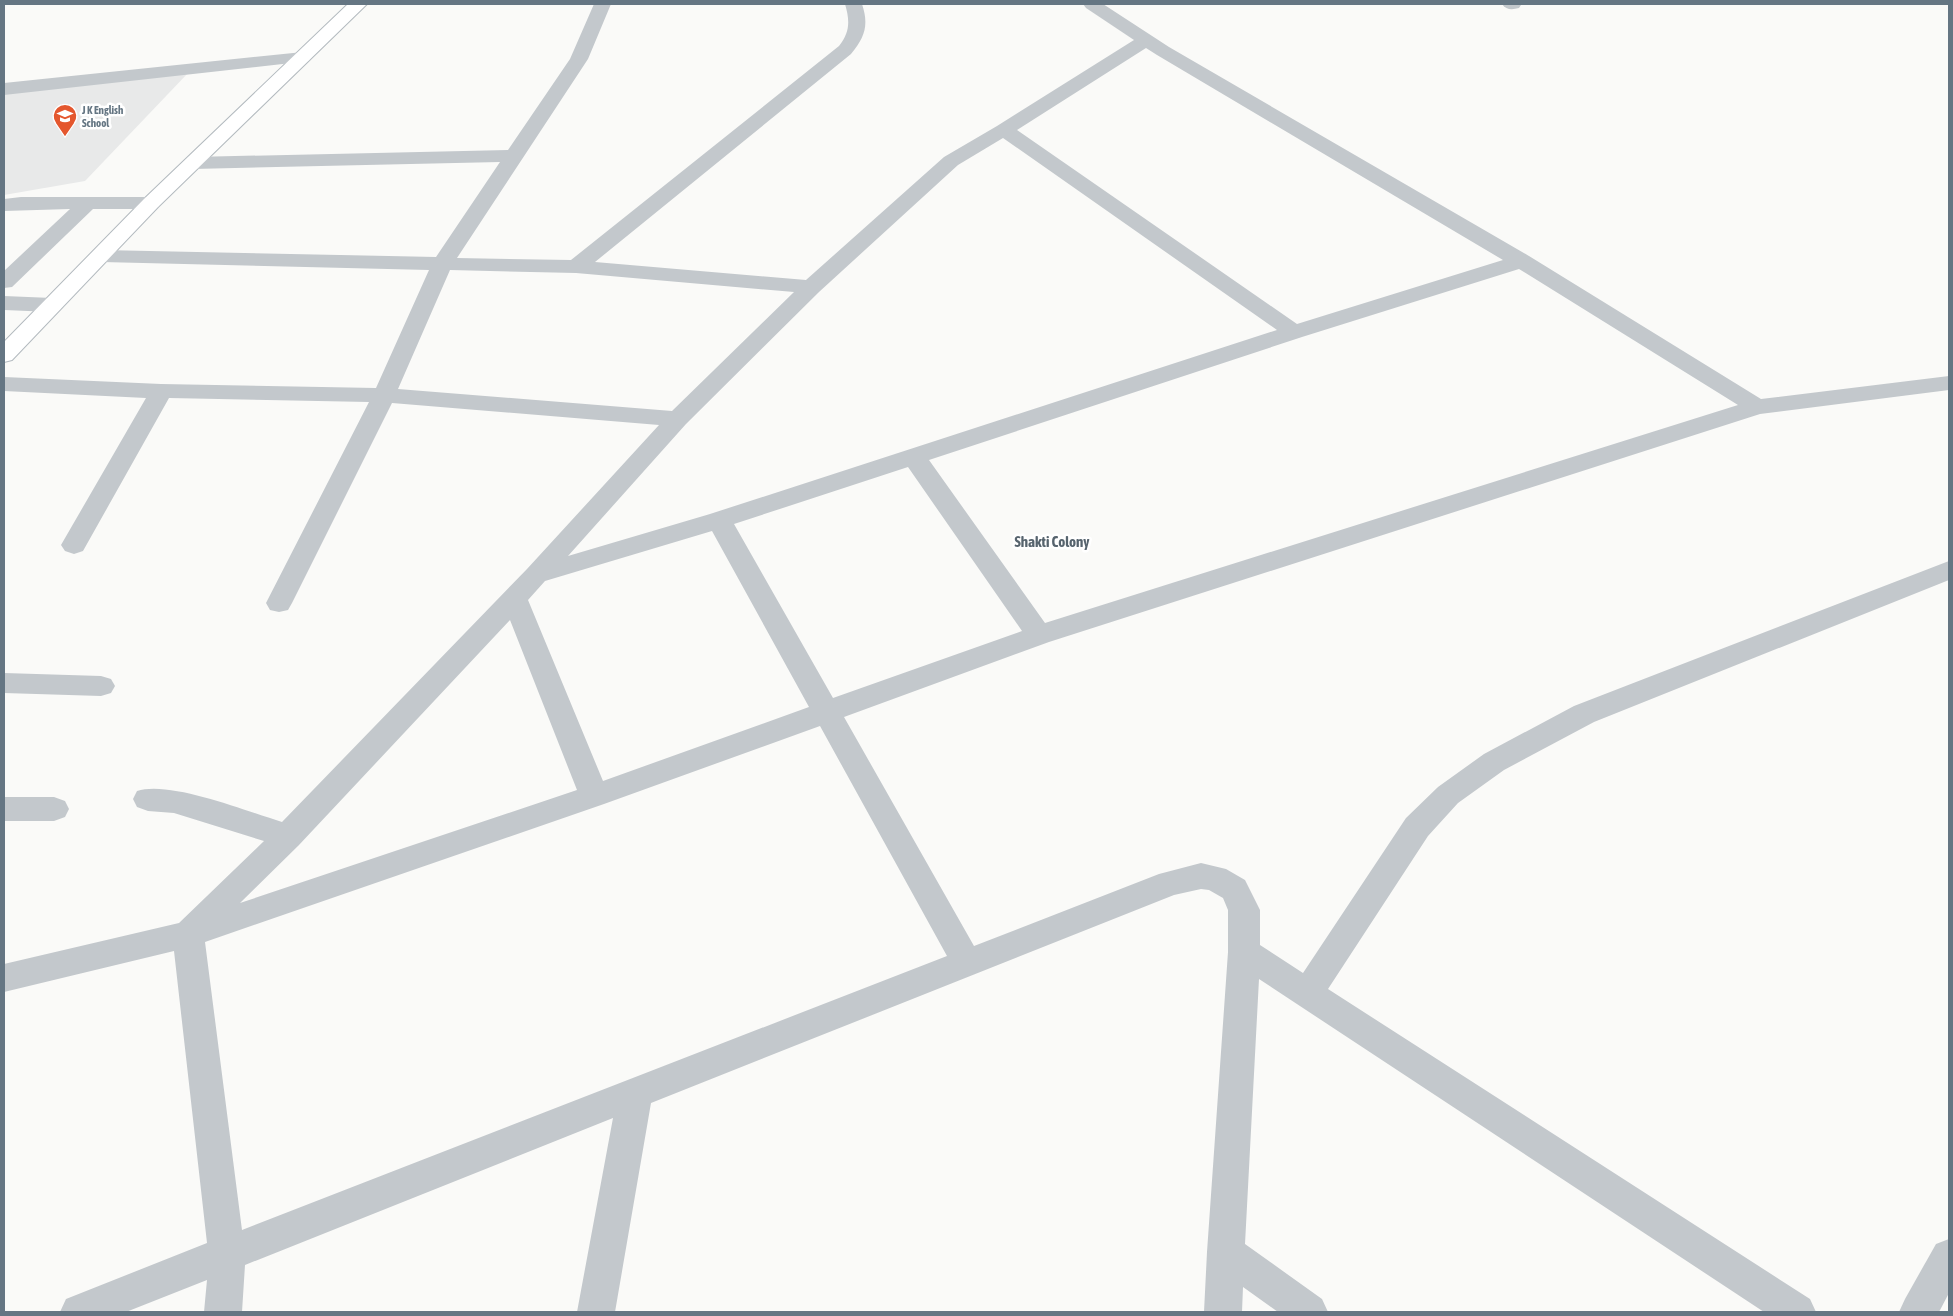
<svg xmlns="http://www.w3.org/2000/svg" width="1953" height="1316" viewBox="0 0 1953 1316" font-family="'Asap Condensed',sans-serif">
  <rect width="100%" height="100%" fill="#fafaf8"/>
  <!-- built -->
  <polygon fill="#e8e9e9" points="188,73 85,181 4,195 4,94"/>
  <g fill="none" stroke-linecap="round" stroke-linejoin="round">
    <!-- secondary casing -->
    <g stroke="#b3babf" stroke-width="2">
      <polygon id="secondary" points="348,4 367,4 158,207 12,360 4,362 4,342 144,199"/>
    </g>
    <!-- lane -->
    <path fill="#c3c8cc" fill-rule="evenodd" d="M1502 4H1520L1521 5 1519 8C1512 10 1506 10 1502 4Z"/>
    <!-- street -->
    <g fill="#c3c8cc" fill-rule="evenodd">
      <path d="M594 4H611L588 59 457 258 571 260 839 46C850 32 850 21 845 4H862C869 25 865 37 851 54L595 262 806 280 944 157 997 126 1134 40 1086 8 1083 4H1103L1169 47 1529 256 1761 399 1949 376V390L1760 414 1049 642 844 717 974 946 1159 874 1201 863 1226 869 1245 880 1260 910V945L1303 973 1406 818 1438 787 1484 754 1574 706 1949 561V580L1594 722 1504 770 1458 803 1428 836 1328 989 1810 1299 1816 1312H1764L1259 979 1245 1244 1322 1299 1328 1312H1278L1243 1287 1242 1312H1204L1207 1252 1228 952V910L1223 898 1209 890 1201 889 1174 895 651 1103 615 1312H577L613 1118 245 1265 242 1312H204L207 1280 126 1312H60L66 1299 207 1243 174 951 4 992V964L179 923 264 841 174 813 148 811 137 807 133 799 137 791C170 780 248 812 282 822L527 569 659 425 392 403 292 603 288 610 279 612 270 610 266 603 369 402 169 398 83 551 74 554 65 551 61 545 146 398 4 391V377L161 384 376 388 429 270 102 262 95 260 91 256 95 252 102 250 436 257 500 162 193 169 186 167 183 163 186 159 193 157 508 150 570 59ZM1146 48 1157 55 1503 260 1297 324 1017 130ZM1003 138 1277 330 710 514 568 556 686 424 819 292 958 165ZM1519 269 1738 405 1045 623 929 460 1302 337ZM450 270 576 273 794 292 672 411 398 389ZM908 467 1022 631 833 698 734 524ZM712 531 809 707 603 781 528 600 545 581ZM510 620 577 790 240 903 299 845ZM820 726 947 956 242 1230 205 942 604 804Z"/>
      <polygon points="303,52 309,53 312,57 309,61 4,95 4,83"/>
      <polygon points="21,197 151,197 158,199 161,203 158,207 151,209 93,209 12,287 4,288 4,271 70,209 4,211 4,199"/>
      <polygon points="4,296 52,298 60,300 63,305 60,310 52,312 4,310"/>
      <polygon points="4,673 101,676 111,679 115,686 111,693 101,696 4,693"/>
      <polygon points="4,797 54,797 65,801 69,809 65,817 54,821 4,821"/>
      <polygon points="1949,1239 1949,1293 1939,1312 1899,1312 1905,1299 1936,1244"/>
    </g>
    <!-- secondary -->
    <use href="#secondary" fill="#fff" fill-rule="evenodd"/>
  </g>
  <!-- icons -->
  <defs>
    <g id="school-pin" transform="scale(1.25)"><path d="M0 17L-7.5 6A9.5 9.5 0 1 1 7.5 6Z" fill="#e4572e" stroke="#fff"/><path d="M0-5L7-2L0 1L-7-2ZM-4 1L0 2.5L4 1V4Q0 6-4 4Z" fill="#fff"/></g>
  </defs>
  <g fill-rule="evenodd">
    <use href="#school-pin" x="65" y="116"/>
  </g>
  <g text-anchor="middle" stroke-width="5" stroke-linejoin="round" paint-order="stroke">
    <!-- far-poi labels -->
    <g font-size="11" font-weight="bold" fill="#657683" stroke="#fff" text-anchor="start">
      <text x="82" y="114">J K English<tspan x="82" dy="13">School</tspan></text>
    </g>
    <!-- neighbourhood labels -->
    <g font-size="15" font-weight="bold" fill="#57646e" stroke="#fff">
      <text x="1052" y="547">Shakti Colony</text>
    </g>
  </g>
  <!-- border -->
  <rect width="1953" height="1316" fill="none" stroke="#657683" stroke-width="10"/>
</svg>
